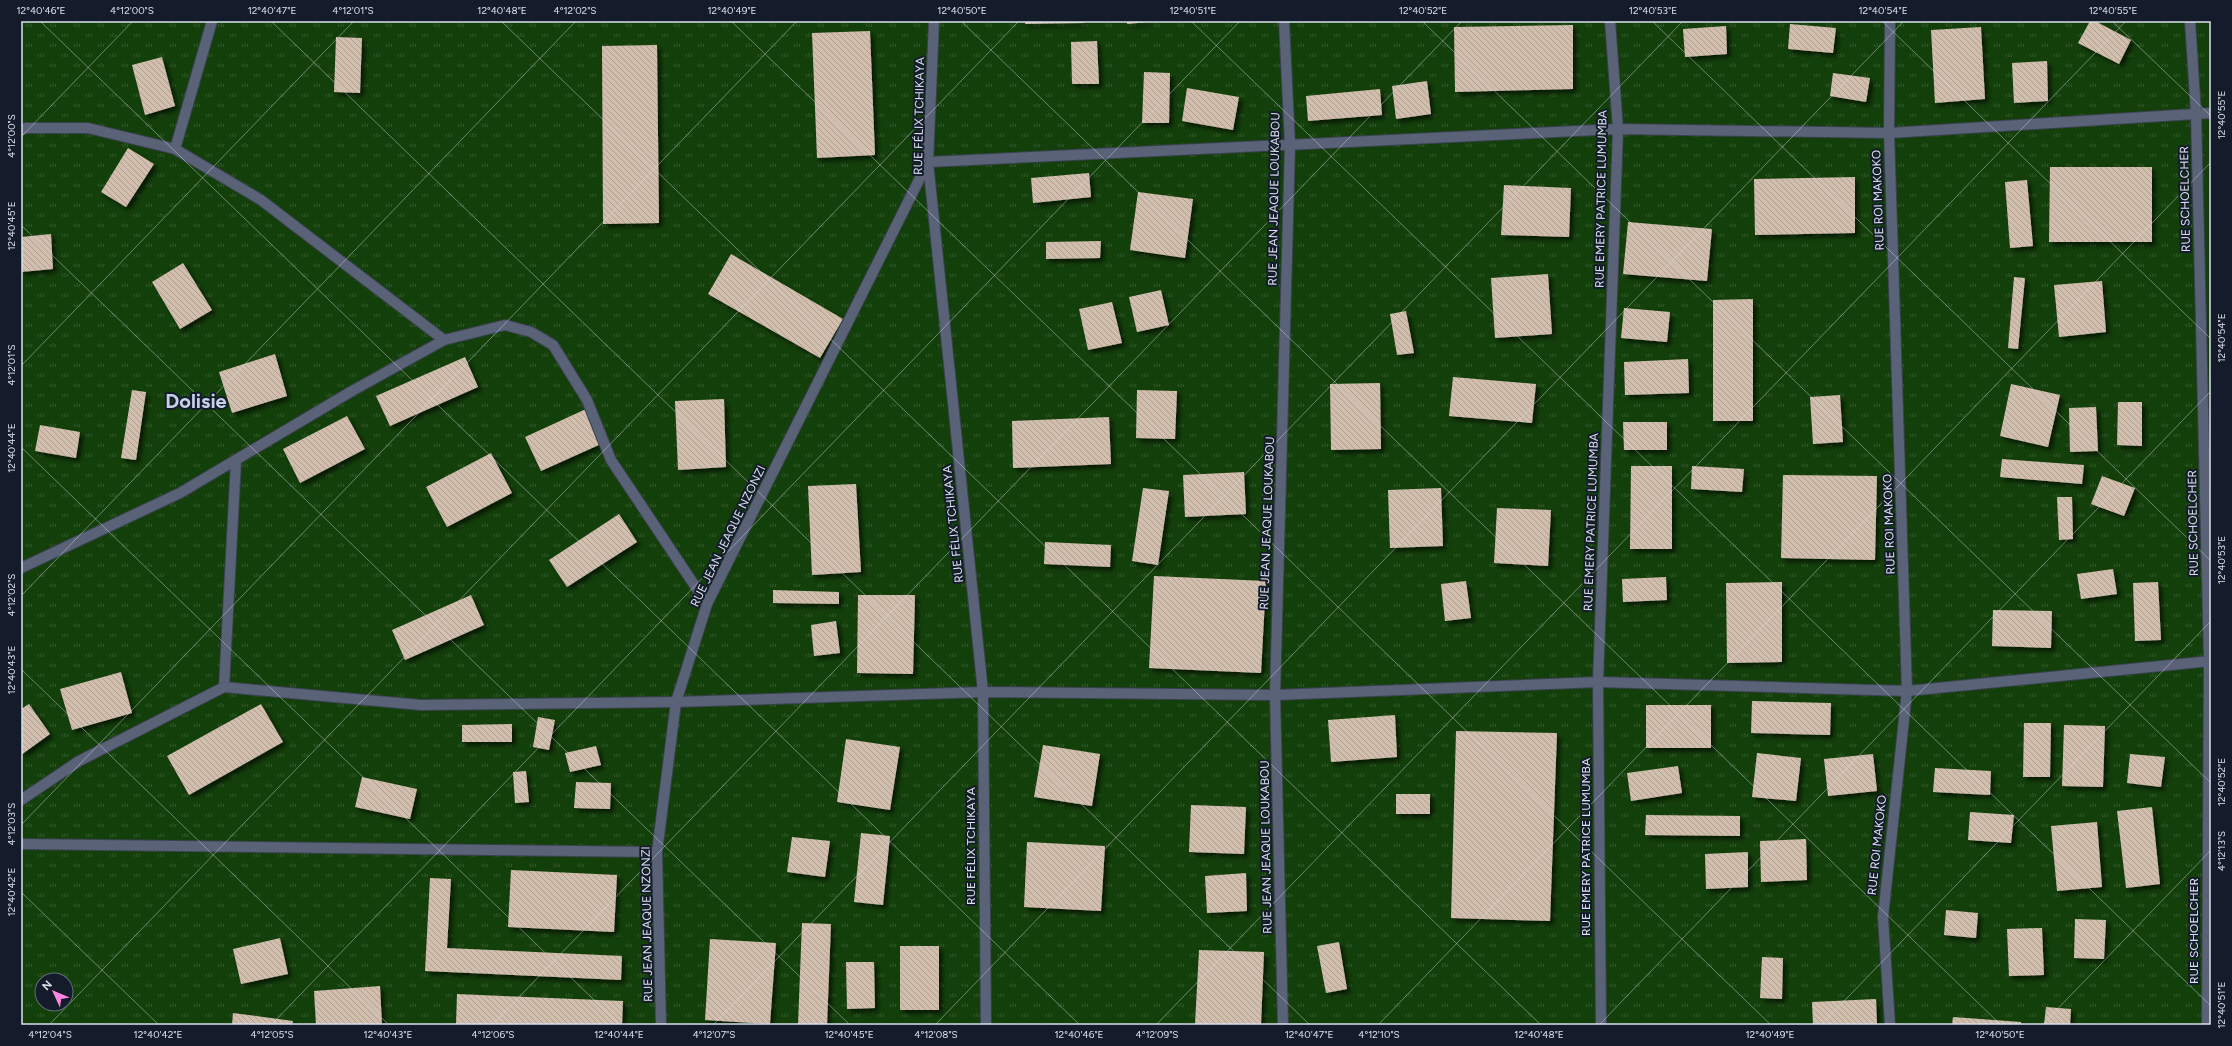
<svg xmlns="http://www.w3.org/2000/svg" width="2232" height="1046" viewBox="0 0 2232 1046" font-family="Figtree,sans-serif">
  <defs>
    <pattern id="grass-tufts" width="24" height="20" patternUnits="userSpaceOnUse"><rect width="24" height="20" fill="#133f0a"/><path d="M3 7l-1-3M5 7V3M7 7l1-3M15 17l-1-3M17 17v-4M19 17l1-3" fill="none" stroke="#355a2e"/></pattern>
    <pattern id="building-back-hatch" width="6" height="6" patternUnits="userSpaceOnUse"><rect width="6" height="6" fill="#d1beac"/><path d="M-1 5l2 2M0 0l6 6M5-1l2 2" fill="none" stroke="#ada093"/></pattern>
    <filter id="shadow"><feDropShadow dx="3.5" dy="3.5" stdDeviation="2" flood-color="#0009"/></filter>
  </defs>
  <rect width="100%" height="100%" fill="#1e2536"/>
  <!-- grass -->
  <path fill="url(#grass-tufts)" fill-rule="evenodd" d="M21 21H2211V1025H21ZM42 980H66V1004H42Z"/>
  <!-- building -->
  <g fill="url(#building-back-hatch)" filter="url(#shadow)">
    <polygon points="1025,21 1084,21 1084,23 1025,24"/>
    <polygon points="1127,21 1148,21 1148,22 1127,24"/>
    <polygon points="2090,21 2095,21 2131,40 2119,64 2078,43"/>
    <polygon points="1790,24 1836,28 1833,53 1788,49"/>
    <polygon points="1573,25 1573,89 1455,92 1454,27"/>
    <polygon points="1726,26 1727,54 1685,57 1683,29"/>
    <polygon points="1981,27 1985,99 1935,103 1931,30"/>
    <polygon points="870,31 875,155 817,158 812,33"/>
    <polygon points="336,37 362,38 360,93 334,92"/>
    <polygon points="1097,41 1099,84 1072,84 1071,42"/>
    <polygon points="657,45 659,223 603,224 602,46"/>
    <polygon points="162,57 175,106 145,115 132,65"/>
    <polygon points="2047,61 2048,101 2014,103 2012,63"/>
    <polygon points="1144,72 1170,73 1169,123 1142,123"/>
    <polygon points="1833,73 1870,78 1866,102 1830,96"/>
    <polygon points="1427,81 1431,114 1396,119 1392,86"/>
    <polygon points="1187,88 1239,97 1233,130 1182,121"/>
    <polygon points="1380,89 1382,115 1308,121 1306,96"/>
    <polygon points="128,148 154,164 126,207 101,192"/>
    <polygon points="2050,167 2152,167 2152,242 2049,242"/>
    <polygon points="1089,173 1091,197 1033,203 1031,178"/>
    <polygon points="1855,177 1855,233 1755,235 1754,179"/>
    <polygon points="2027,180 2033,246 2010,248 2005,182"/>
    <polygon points="1504,185 1571,188 1569,237 1501,235"/>
    <polygon points="1138,192 1193,199 1185,258 1130,250"/>
    <polygon points="1628,222 1712,229 1707,281 1623,274"/>
    <polygon points="51,234 53,269 21,272 21,237"/>
    <polygon points="1101,241 1100,258 1046,259 1046,242"/>
    <polygon points="731,254 843,319 820,358 708,294"/>
    <polygon points="183,263 212,310 180,329 152,282"/>
    <polygon points="1548,274 1552,334 1495,338 1491,278"/>
    <polygon points="2014,277 2025,278 2018,349 2008,348"/>
    <polygon points="2102,281 2106,332 2059,337 2054,285"/>
    <polygon points="1161,290 1169,325 1137,332 1129,297"/>
    <polygon points="1753,299 1753,421 1713,421 1713,300"/>
    <polygon points="1112,302 1122,343 1088,350 1079,309"/>
    <polygon points="1624,308 1670,312 1667,342 1621,338"/>
    <polygon points="1406,311 1414,353 1397,355 1390,314"/>
    <polygon points="275,354 287,396 232,413 219,372"/>
    <polygon points="465,357 478,387 390,426 376,396"/>
    <polygon points="1688,359 1689,393 1625,395 1624,362"/>
    <polygon points="1453,377 1536,384 1532,423 1449,416"/>
    <polygon points="1380,383 1381,449 1331,450 1330,384"/>
    <polygon points="2011,384 2060,395 2048,447 2000,436"/>
    <polygon points="132,390 146,392 136,460 121,458"/>
    <polygon points="1137,390 1177,391 1175,439 1136,438"/>
    <polygon points="1840,395 1843,442 1813,444 1810,397"/>
    <polygon points="724,399 726,467 678,470 675,401"/>
    <polygon points="2118,402 2142,402 2142,446 2117,445"/>
    <polygon points="2096,407 2098,451 2070,452 2069,408"/>
    <polygon points="586,409 601,444 541,471 525,437"/>
    <polygon points="347,416 365,449 300,483 283,449"/>
    <polygon points="1109,417 1111,464 1013,468 1012,421"/>
    <polygon points="1623,422 1667,422 1667,450 1624,450"/>
    <polygon points="40,425 80,432 76,458 35,451"/>
    <polygon points="491,453 512,493 447,527 426,487"/>
    <polygon points="2002,459 2084,465 2082,484 2000,477"/>
    <polygon points="1631,466 1672,466 1672,549 1630,549"/>
    <polygon points="1692,466 1744,469 1742,492 1691,489"/>
    <polygon points="1244,472 1246,514 1185,517 1183,475"/>
    <polygon points="1783,475 1877,476 1875,560 1781,558"/>
    <polygon points="2102,476 2135,488 2124,516 2091,504"/>
    <polygon points="856,484 861,572 812,575 808,486"/>
    <polygon points="1143,488 1169,491 1158,565 1132,561"/>
    <polygon points="1441,488 1443,546 1390,548 1388,490"/>
    <polygon points="2057,497 2072,497 2073,539 2059,540"/>
    <polygon points="1497,508 1551,510 1548,566 1494,563"/>
    <polygon points="619,514 637,542 567,587 549,560"/>
    <polygon points="1045,542 1111,545 1110,567 1044,564"/>
    <polygon points="2113,569 2117,594 2081,599 2077,574"/>
    <polygon points="1154,576 1266,581 1261,673 1149,668"/>
    <polygon points="1666,577 1667,600 1623,602 1622,579"/>
    <polygon points="1466,581 1471,618 1445,621 1441,584"/>
    <polygon points="1782,582 1782,662 1727,663 1726,583"/>
    <polygon points="2158,582 2161,640 2135,641 2133,583"/>
    <polygon points="773,590 839,592 839,604 773,603"/>
    <polygon points="471,595 484,625 405,660 392,630"/>
    <polygon points="858,595 915,595 913,674 857,673"/>
    <polygon points="1993,610 2052,611 2051,648 1992,646"/>
    <polygon points="836,621 840,653 814,656 811,625"/>
    <polygon points="121,672 132,713 72,730 60,689"/>
    <polygon points="1752,701 1831,703 1830,735 1751,733"/>
    <polygon points="29,704 50,734 21,755 21,709"/>
    <polygon points="261,704 283,742 189,795 167,756"/>
    <rect x="1646" y="705" width="65" height="43"/>
    <polygon points="1395,715 1397,757 1331,762 1328,720"/>
    <polygon points="538,717 555,720 549,750 533,747"/>
    <polygon points="2024,723 2051,723 2050,777 2023,777"/>
    <polygon points="512,724 512,742 462,742 462,725"/>
    <polygon points="2064,725 2105,726 2103,787 2062,786"/>
    <polygon points="1456,731 1557,733 1550,921 1451,918"/>
    <polygon points="846,739 900,747 890,810 837,802"/>
    <polygon points="1043,745 1100,754 1092,806 1034,797"/>
    <polygon points="596,746 601,765 570,772 565,753"/>
    <polygon points="1757,753 1801,758 1796,801 1752,797"/>
    <polygon points="1873,754 1877,791 1828,796 1824,759"/>
    <polygon points="2130,754 2165,757 2161,787 2127,783"/>
    <polygon points="1678,766 1682,793 1631,801 1627,773"/>
    <polygon points="1935,768 1991,771 1990,795 1933,792"/>
    <polygon points="526,771 529,802 515,803 513,772"/>
    <polygon points="362,777 417,789 410,819 355,807"/>
    <polygon points="576,782 611,783 610,809 574,808"/>
    <rect x="1396" y="794" width="34" height="20"/>
    <polygon points="1191,805 1246,807 1244,854 1189,852"/>
    <polygon points="2152,807 2160,884 2126,888 2117,811"/>
    <polygon points="1970,812 2014,815 2011,843 1968,840"/>
    <polygon points="1646,815 1740,816 1740,836 1645,835"/>
    <polygon points="2097,822 2102,887 2057,891 2051,826"/>
    <polygon points="861,833 890,836 883,905 854,902"/>
    <polygon points="792,837 830,841 825,877 787,872"/>
    <polygon points="1806,839 1807,880 1761,882 1760,841"/>
    <polygon points="1027,842 1105,846 1101,911 1024,907"/>
    <polygon points="1748,852 1748,887 1706,889 1705,854"/>
    <polygon points="511,870 617,875 614,932 508,927"/>
    <polygon points="1246,873 1247,911 1207,913 1205,876"/>
    <polygon points="430,878 451,879 447,948 622,956 621,980 425,971"/>
    <polygon points="1946,910 1978,913 1976,938 1944,935"/>
    <polygon points="2075,919 2106,920 2104,959 2074,958"/>
    <polygon points="802,923 831,924 827,1025 798,1025"/>
    <polygon points="2042,928 2044,975 2009,976 2007,929"/>
    <polygon points="280,938 288,974 241,984 233,949"/>
    <polygon points="710,939 776,943 770,1024 705,1020"/>
    <polygon points="1339,942 1347,989 1326,993 1317,946"/>
    <rect x="900" y="946" width="39" height="64"/>
    <polygon points="1199,950 1264,952 1261,1025 1195,1024"/>
    <polygon points="1762,957 1783,958 1782,999 1760,998"/>
    <polygon points="846,962 874,962 875,1008 847,1009"/>
    <polygon points="380,986 382,1025 316,1025 314,991"/>
    <polygon points="457,994 623,1001 622,1025 456,1025"/>
    <polygon points="1876,999 1877,1025 1813,1025 1812,1002"/>
    <polygon points="2046,1007 2071,1009 2070,1025 2044,1025"/>
    <polygon points="233,1013 293,1021 292,1025 232,1025"/>
    <polygon points="1953,1017 2021,1022 2021,1025 1952,1025"/>
  </g>
  <g fill="none" stroke-linecap="round" stroke-linejoin="round">
    <!-- street casing -->
    <g stroke="#3b414f" stroke-width="12">
      <g id="street">
        <polyline points="934,21 928,162 983,692 986,1025"/>
        <polyline points="1890,21 1889,133 1907,691 1883,917 1890,1025"/>
        <polyline points="2190,21 2196,113 2209,660 2207,1025"/>
        <polyline points="21,130 26,128 88,128 175,149 261,200 444,340 505,325 531,332 553,345 587,400 611,460 707,604"/>
        <polyline points="175,149 212,21"/>
        <polyline points="928,162 1618,129 1889,133 2211,113"/>
        <polyline points="21,568 180,493 352,391 444,340"/>
        <polyline points="224,687 236,461"/>
        <polyline points="21,800 79,761 224,687 421,705 676,702 983,692 1275,695 1598,682 1907,691 2211,661"/>
        <polyline points="21,844 657,852"/>
        <polyline points="661,1025 657,852 676,702 707,604 928,162"/>
        <polyline points="1283,1025 1275,695 1290,144 1284,21"/>
        <polyline points="1601,1025 1598,682 1618,129 1610,21"/>
      </g>
    </g>
    <!-- street -->
    <use href="#street" stroke="#596276" stroke-width="10"/>
  </g>
  <!-- ticks -->
  <path fill="none" stroke="#dbe1ec" stroke-width="1" stroke-opacity="0.45" d="M40 21 1080 1025M271 21 1310 1025M501 21 1541 1025M731 21 1771 1025M961 21 2001 1025M1191 21 2211 1006M1422 21 2211 783M1652 21 2211 561M1882 21 2211 339M2112 21 2211 116M21 137 133 21M21 225 850 1025M21 366 354 21M21 447 620 1025M21 596 576 21M21 669 389 1025M21 825 797 21M21 892 159 1025M49 1025 1019 21M271 1025 1240 21M492 1025 1462 21M713 1025 1683 21M935 1025 1904 21M1156 1025 2126 21M1378 1025 2211 162M1599 1025 2211 391M1821 1025 2211 621M2042 1025 2211 850"/>
  <g text-anchor="middle" stroke-width="4" stroke-linejoin="round" paint-order="stroke">
    <!-- street labels -->
    <g font-size="12" fill="#dbe1ec" stroke="#141c2b">
      <text transform="translate(919 116) rotate(-89)" y="4">RUE FÉLIX TCHIKAYA</text>
      <text transform="translate(1274 199) rotate(-89)" y="4">RUE JEAN JEAQUE LOUKABOU</text>
      <text transform="translate(1601 199) rotate(-89)" y="4">RUE EMERY PATRICE LUMUMBA</text>
      <text transform="translate(2185 199) rotate(-91)" y="4">RUE SCHOELCHER</text>
      <text transform="translate(1878 200) rotate(-92)" y="4">RUE ROI MAKOKO</text>
      <text transform="translate(1591 522) rotate(-88)" y="4">RUE EMERY PATRICE LUMUMBA</text>
      <text transform="translate(1267 523) rotate(-88)" y="4">RUE JEAN JEAQUE LOUKABOU</text>
      <text transform="translate(2193 523) rotate(-91)" y="4">RUE SCHOELCHER</text>
      <text transform="translate(953 524) rotate(-96)" y="4">RUE FÉLIX TCHIKAYA</text>
      <text transform="translate(1889 524) rotate(-92)" y="4">RUE ROI MAKOKO</text>
      <text transform="translate(728 536) rotate(-64)" y="4">RUE JEAN JEAQUE NZONZI</text>
      <text transform="translate(1877 845) rotate(-84)" y="4">RUE ROI MAKOKO</text>
      <text transform="translate(971 846) rotate(-90)" y="4">RUE FÉLIX TCHIKAYA</text>
      <text transform="translate(1266 847) rotate(-91)" y="4">RUE JEAN JEAQUE LOUKABOU</text>
      <text transform="translate(1586 847) rotate(-90)" y="4">RUE EMERY PATRICE LUMUMBA</text>
      <text transform="translate(647 924) rotate(-91)" y="4">RUE JEAN JEAQUE NZONZI</text>
      <text transform="translate(2194 931) rotate(-90)" y="4">RUE SCHOELCHER</text>
    </g>
    <!-- town labels -->
    <g font-size="20" font-weight="bold" fill="#c6d0e7" stroke="#141c2b">
      <text x="196" y="408">Dolisie</text>
    </g>
  </g>
  <!-- border -->
  <rect width="2232" height="1046" fill="none" stroke="#141c2b" stroke-width="44"/>
  <!-- north arrow -->
  <g transform="translate(54 992) rotate(314)"><circle r="19" fill="#141c2b" stroke="#646b78"/>
  <path d="M0-3L7 15L0 10L-7 15Z" fill="#fd86e1"/>
  <text y="-6" font-size="11" font-weight="bold" text-anchor="middle" fill="#dbe1ec">N</text>
  </g>
  <rect x="22" y="22" width="2188" height="1002" fill="none" stroke="#dbe1ec" stroke-width="1.5"/>
  <g font-size="10" text-anchor="middle" fill="#dbe1ec">
    <text x="41" y="14">12°40'46"E</text>
    <text x="132" y="14">4°12'00"S</text>
    <text x="272" y="14">12°40'47"E</text>
    <text x="353" y="14">4°12'01"S</text>
    <text x="502" y="14">12°40'48"E</text>
    <text x="575" y="14">4°12'02"S</text>
    <text x="732" y="14">12°40'49"E</text>
    <text x="962" y="14">12°40'50"E</text>
    <text x="1193" y="14">12°40'51"E</text>
    <text x="1423" y="14">12°40'52"E</text>
    <text x="1653" y="14">12°40'53"E</text>
    <text x="1883" y="14">12°40'54"E</text>
    <text x="2113" y="14">12°40'55"E</text>
    <text transform="translate(2221 115) rotate(-90)" y="4">12°40'55"E</text>
    <text transform="translate(11 136) rotate(-90)" y="4">4°12'00"S</text>
    <text transform="translate(11 226) rotate(-90)" y="4">12°40'45"E</text>
    <text transform="translate(2221 338) rotate(-90)" y="4">12°40'54"E</text>
    <text transform="translate(11 365) rotate(-90)" y="4">4°12'01"S</text>
    <text transform="translate(11 448) rotate(-90)" y="4">12°40'44"E</text>
    <text transform="translate(2221 560) rotate(-90)" y="4">12°40'53"E</text>
    <text transform="translate(11 595) rotate(-90)" y="4">4°12'02"S</text>
    <text transform="translate(11 670) rotate(-90)" y="4">12°40'43"E</text>
    <text transform="translate(2221 782) rotate(-90)" y="4">12°40'52"E</text>
    <text transform="translate(11 824) rotate(-90)" y="4">4°12'03"S</text>
    <text transform="translate(2221 851) rotate(-90)" y="4">4°12'13"S</text>
    <text transform="translate(11 892) rotate(-90)" y="4">12°40'42"E</text>
    <text transform="translate(2221 1005) rotate(-90)" y="4">12°40'51"E</text>
    <text x="50" y="1038">4°12'04"S</text>
    <text x="158" y="1038">12°40'42"E</text>
    <text x="272" y="1038">4°12'05"S</text>
    <text x="388" y="1038">12°40'43"E</text>
    <text x="493" y="1038">4°12'06"S</text>
    <text x="619" y="1038">12°40'44"E</text>
    <text x="714" y="1038">4°12'07"S</text>
    <text x="849" y="1038">12°40'45"E</text>
    <text x="936" y="1038">4°12'08"S</text>
    <text x="1079" y="1038">12°40'46"E</text>
    <text x="1157" y="1038">4°12'09"S</text>
    <text x="1309" y="1038">12°40'47"E</text>
    <text x="1379" y="1038">4°12'10"S</text>
    <text x="1539" y="1038">12°40'48"E</text>
    <text x="1770" y="1038">12°40'49"E</text>
    <text x="2000" y="1038">12°40'50"E</text>
  </g>
</svg>
